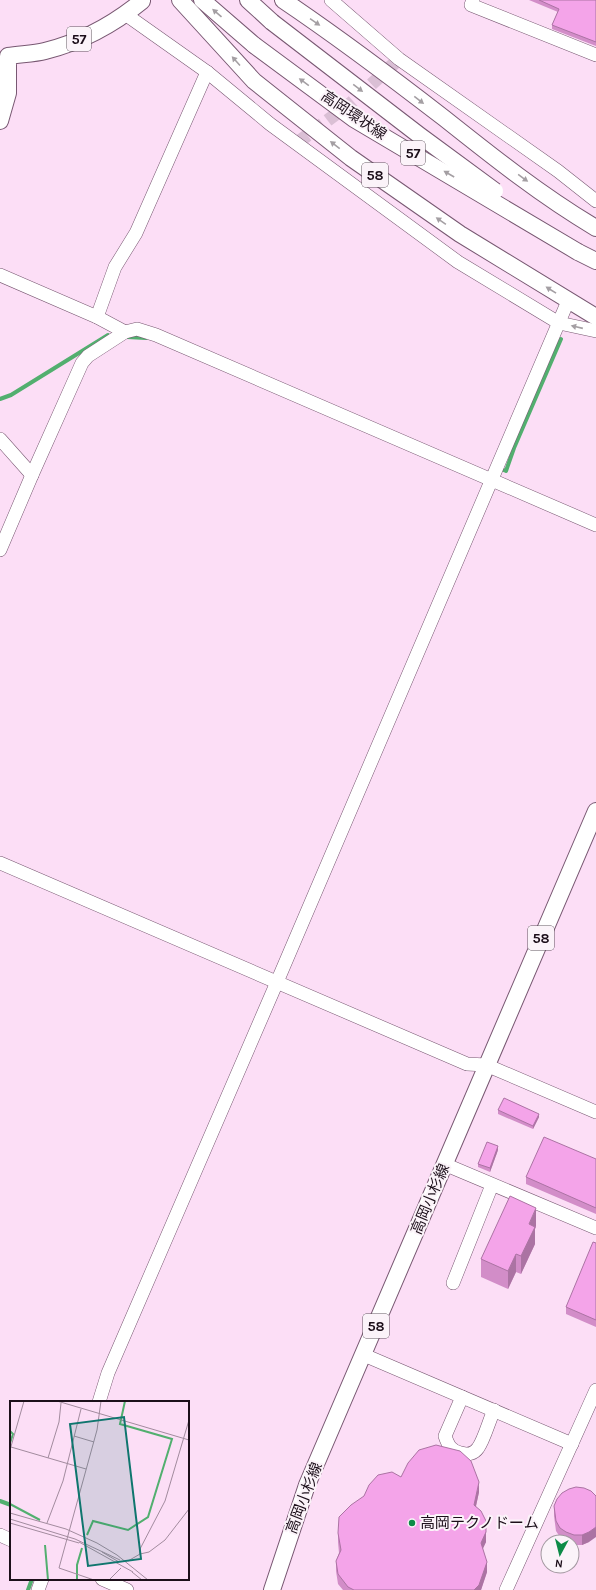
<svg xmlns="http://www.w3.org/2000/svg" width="596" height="1590" viewBox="0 0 596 1590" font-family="Karla,'Noto Sans JP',sans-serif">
  <rect width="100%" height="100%" fill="#fcdef6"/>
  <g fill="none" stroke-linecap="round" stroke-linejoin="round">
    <!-- stream -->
    <g stroke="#52af6f" stroke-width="4">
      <polyline points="127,337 146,338"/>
      <polyline points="0,399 11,395 108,335"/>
      <polyline points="499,468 506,471 514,448 561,339"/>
      <polyline points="0,1501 11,1505"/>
      <polyline points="28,1590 32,1579"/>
    </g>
    <!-- minor-tunnel -->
    <polyline stroke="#dabfd5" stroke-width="13" stroke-dasharray="13 6" stroke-linecap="butt" points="297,143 351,103 399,59"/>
    <!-- minor casing -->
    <g stroke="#785872" stroke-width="14">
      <g id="minor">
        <polyline points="331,0 399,59 558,171 596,201"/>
        <polyline points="473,0 471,5 596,55"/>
        <polyline points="125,14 207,72 270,124 458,262 559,323 596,331"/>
        <polyline points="0,275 97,317 125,332"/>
        <polyline points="97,317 115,267 136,233 207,72"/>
        <polyline points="0,439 32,475"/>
        <polyline points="0,550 32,475 82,363 88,356 125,332 137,329 156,335 596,525"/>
        <polyline points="0,863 467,1064 486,1065 596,1112"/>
        <polyline points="444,1164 596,1228"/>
        <polyline points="453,1283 492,1185"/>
        <polyline points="364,1355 572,1444"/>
        <path d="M462 1397 445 1436C448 1445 451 1451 461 1453 467 1455 474 1454 478 1448 484 1440 489 1421 494 1410"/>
        <polyline points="99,1402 108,1373 277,982 568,301"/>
        <polyline points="0,1535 11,1540"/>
        <polyline points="102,1579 127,1590"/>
        <polyline points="38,1590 42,1579"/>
        <polyline points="506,1590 596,1390"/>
      </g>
    </g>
    <!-- major casing -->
    <g stroke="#785872" stroke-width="18">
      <g id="major">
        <polyline points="180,0 254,81 351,158 460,234 596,317"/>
        <polyline points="202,0 254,45"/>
        <polyline points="248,0 272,22"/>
        <path d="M283 0C338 37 391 77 444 118 493 157 542 196 596 228"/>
        <path d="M0 121 8 93V56C20 54 34 54 45 51 81 42 114 24 142 1"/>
        <polyline points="578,252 596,261"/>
        <polyline points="272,1590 307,1485 596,811"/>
      </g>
    </g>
    <!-- minor -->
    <use href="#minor" stroke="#fff" stroke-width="13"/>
    <!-- major -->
    <use href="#major" stroke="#fff" stroke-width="16"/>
    <!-- major-bridge casing -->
    <g stroke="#785872" stroke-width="18" stroke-linecap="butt">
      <g id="major-bridge">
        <polyline points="272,22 419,135 495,191"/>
        <polyline points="254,45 354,119 578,252"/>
      </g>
    </g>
    <!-- major-bridge -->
    <use href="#major-bridge" stroke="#fff" stroke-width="16"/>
  </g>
  <!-- wall -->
  <g fill="#d28dc8">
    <polygon points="529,0 596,0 596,46 552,29 552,25 558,12"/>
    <polygon points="498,1110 539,1117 533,1129 498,1114"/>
    <polygon points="498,1150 490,1172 478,1167 478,1164"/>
    <polygon points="596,1159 596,1214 526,1184 526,1177"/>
    <polygon points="536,1226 535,1229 535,1244 521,1274 516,1272 508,1289 481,1277 481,1259"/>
    <polygon points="596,1243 596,1327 566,1314 566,1307"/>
    <polygon points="401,1477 479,1492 476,1506 486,1542 482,1549 487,1572 481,1590 343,1590 338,1584 336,1571 336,1561 339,1553 338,1542 338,1533"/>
    <polygon points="554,1506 589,1542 582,1545 574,1545 572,1544 572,1542 566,1542 560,1537 556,1531 554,1516"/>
  </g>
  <!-- shaded-wall -->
  <g fill="#ab73a3">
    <polygon points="539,1114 539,1117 533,1129 533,1126"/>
    <polygon points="498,1146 498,1150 490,1172 490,1168"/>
    <polygon points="536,1208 536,1226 535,1229 535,1244 521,1274 521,1256 529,1224"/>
    <polygon points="516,1254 516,1272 508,1289 508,1271"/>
    <polygon points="479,1482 479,1492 474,1515 474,1505"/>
    <polygon points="486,1521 486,1542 481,1553 481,1543"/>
    <polygon points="596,1527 596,1537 589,1542 582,1545 582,1535"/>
    <polygon points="487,1562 487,1572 481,1590 474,1590"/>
  </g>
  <!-- building -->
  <g fill="#f4a4e9" stroke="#ab73a3">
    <polygon points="539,0 596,0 596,42 552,25 559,9"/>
    <polygon points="504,1098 539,1114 533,1126 498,1110"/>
    <polygon points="544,1137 596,1159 596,1208 526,1177"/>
    <polygon points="487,1142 498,1146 490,1168 478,1164"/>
    <polygon points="510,1196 536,1208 529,1224 535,1227 521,1256 516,1254 508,1271 481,1259"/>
    <polygon points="593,1242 596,1243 596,1320 566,1307"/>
    <polygon points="436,1445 460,1451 471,1461 479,1482 474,1505 481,1511 486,1521 486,1532 481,1543 487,1562 479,1585 474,1590 354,1590 348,1587 338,1574 336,1561 341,1550 338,1533 339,1517 351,1505 364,1496 369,1485 378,1475 392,1472 401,1477 408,1463 419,1450"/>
    <polygon points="576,1487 584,1488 591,1491 596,1496 596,1527 589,1532 582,1535 574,1535 566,1532 560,1528 556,1521 554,1506 557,1499 562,1493 569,1489"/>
  </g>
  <!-- one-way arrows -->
  <defs><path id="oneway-solid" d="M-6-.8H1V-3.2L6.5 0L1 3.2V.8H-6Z"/></defs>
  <g fill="#a49fa3">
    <use href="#oneway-solid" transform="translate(217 13) rotate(-139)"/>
    <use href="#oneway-solid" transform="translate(315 22) rotate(34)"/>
    <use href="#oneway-solid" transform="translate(236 61) rotate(-132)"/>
    <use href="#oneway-solid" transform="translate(304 82) rotate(-144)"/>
    <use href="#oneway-solid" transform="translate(358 88) rotate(37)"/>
    <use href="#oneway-solid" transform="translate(419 100) rotate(38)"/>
    <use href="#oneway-solid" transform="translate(335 145) rotate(-142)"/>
    <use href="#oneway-solid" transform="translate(449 174) rotate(-150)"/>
    <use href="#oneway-solid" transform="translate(523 178) rotate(36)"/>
    <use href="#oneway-solid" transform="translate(441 221) rotate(-145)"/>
    <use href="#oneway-solid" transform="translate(551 290) rotate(-148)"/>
    <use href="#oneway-solid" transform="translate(577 327) rotate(-167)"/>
  </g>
  <!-- markers -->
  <circle fill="#0c8b47" stroke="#fbf3f9" stroke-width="1.5" cx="412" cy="1523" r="4"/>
  <g text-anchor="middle" stroke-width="4" stroke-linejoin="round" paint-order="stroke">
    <!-- shield labels -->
    <g fill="#fbf3f9" stroke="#5f535d" stroke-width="1">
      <rect x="67" y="27" width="24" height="24" rx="3"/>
      <rect x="401" y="141" width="24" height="24" rx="3"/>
      <rect x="362" y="163" width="26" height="24" rx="3"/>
      <rect x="528" y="926" width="26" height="24" rx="3"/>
      <rect x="363" y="1314" width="26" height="24" rx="3"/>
    </g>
    <g font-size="14" font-weight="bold" fill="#1c0f1a">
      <text x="79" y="44">57</text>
      <text x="413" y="158">57</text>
      <text x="375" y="180">58</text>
      <text x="541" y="943">58</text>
      <text x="376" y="1331">58</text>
    </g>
    <!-- street labels -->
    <g font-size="15" fill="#1c0f1a" stroke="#fbf3f9">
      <text transform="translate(354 115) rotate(34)" y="5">高岡環状線</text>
      <text transform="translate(430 1199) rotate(-67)" y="5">高岡小杉線</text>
      <text transform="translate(304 1498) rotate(-69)" y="5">高岡小杉線</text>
    </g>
    <!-- poi labels -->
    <g font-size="15" fill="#1c0f1a" stroke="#fbf3f9" text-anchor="start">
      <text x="420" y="1528">高岡テクノドーム</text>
    </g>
  </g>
  <!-- overview -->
  <g transform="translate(10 1401)">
    <rect width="179" height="179" fill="#fcdef6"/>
    <path fill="none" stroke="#52af6f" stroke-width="2" d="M0 30 3 33 0 42M0 103 30 119M77 134 83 120 118 129 138 116 162 38 110 23 115 0M35 144 38 179M67 179V164L72 147"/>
    <path fill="none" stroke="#a28b9e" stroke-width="1" d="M47 0 179 39M64 35 84 41M1 46 76 68M0 49 14 0M38 57 49 21 51 2M0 112 56 128 87 142 107 154 138 179M0 118 65 138 110 159M0 122 69 142M37 122 53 80 71 8M69 141 123 171M92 151 109 161M130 153 139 151 155 139 179 108M118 160 130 153V148L155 100 179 19M122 171 132 179M84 179 49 167 87 29 91 0M99 179 111 167"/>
    <path fill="#0f766e" fill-opacity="0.15" stroke="#0f766e" stroke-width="2" d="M114 16 131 158 78 165 60 23Z"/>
    <rect width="179" height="179" fill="none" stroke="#1c0f1a" stroke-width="2"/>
  </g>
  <!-- north arrow -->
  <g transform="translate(560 1554) rotate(187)"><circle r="19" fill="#fbf3f9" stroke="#a298a0"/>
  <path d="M0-3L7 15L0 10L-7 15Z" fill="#0c8b47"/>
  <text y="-6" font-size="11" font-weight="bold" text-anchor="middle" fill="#1c0f1a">N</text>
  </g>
</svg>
